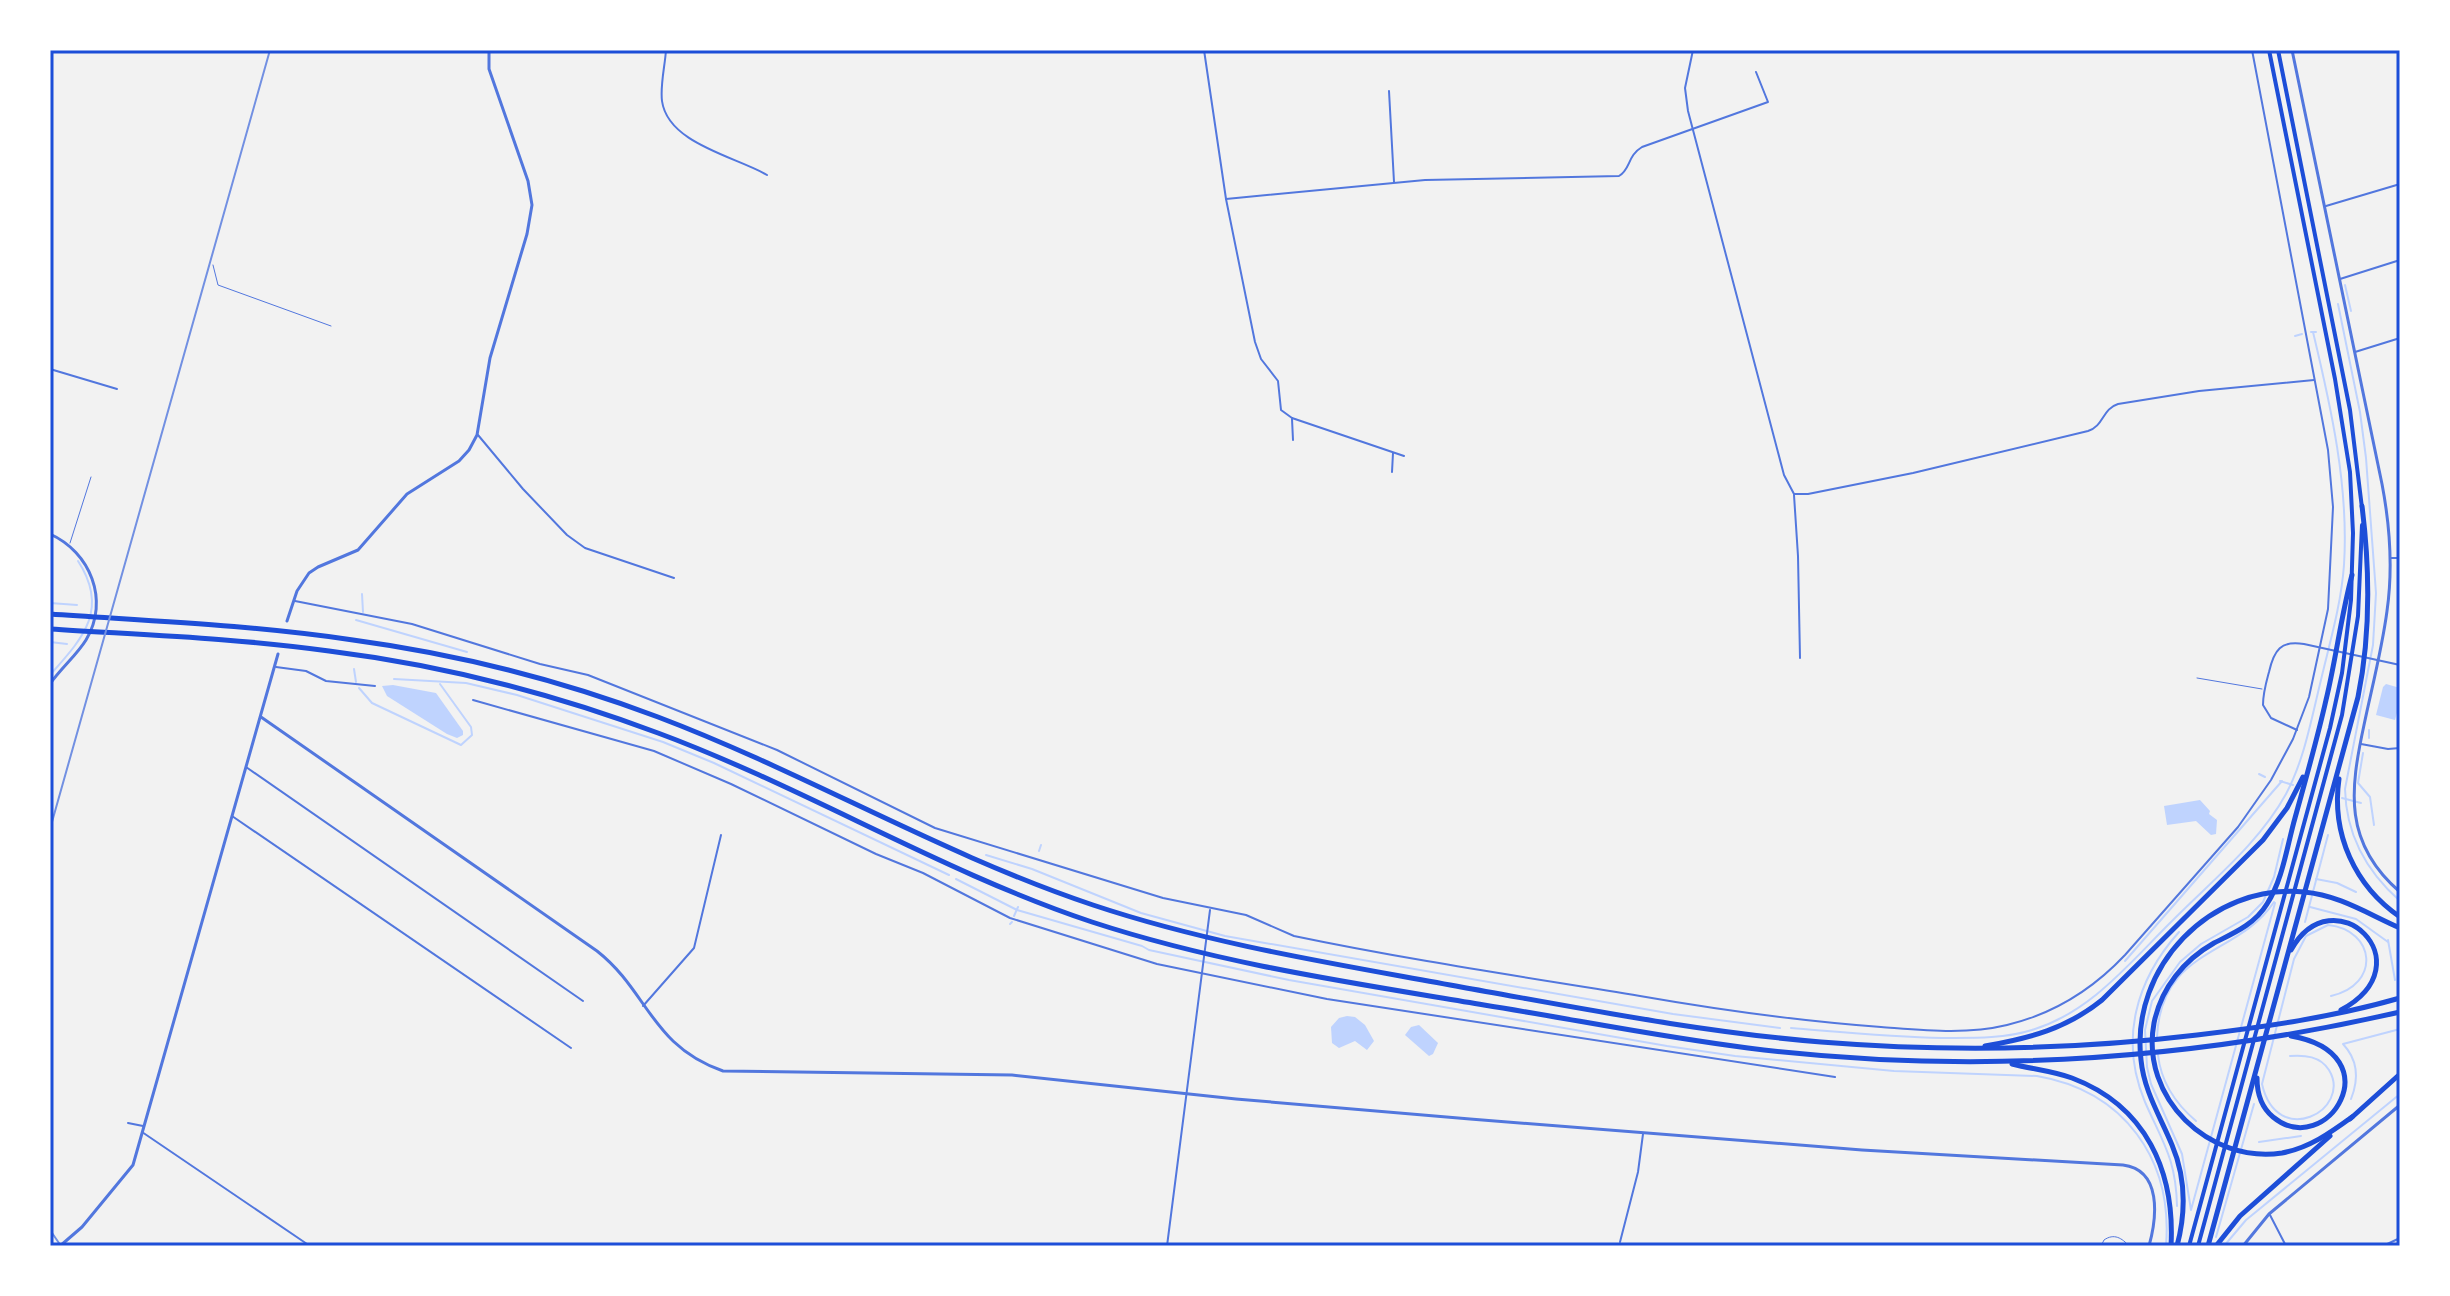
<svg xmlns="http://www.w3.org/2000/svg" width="2450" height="1296" viewBox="0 0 2450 1296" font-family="Spectral,serif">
  <rect width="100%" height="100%" fill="#f2f2f2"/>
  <!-- water -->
  <g fill="#bfd3fe">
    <polygon points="2386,684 2400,688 2400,702 2395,720 2376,715 2383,687"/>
    <polygon points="393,685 436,693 463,731 463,735 457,738 447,734 387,696 382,686"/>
    <polygon points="2200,800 2210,811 2209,814 2217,820 2216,834 2211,835 2196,821 2167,825 2164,806"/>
    <polygon points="1347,1016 1355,1017 1365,1025 1374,1041 1367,1050 1355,1041 1339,1048 1332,1043 1331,1027 1339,1018"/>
    <polygon points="1419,1025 1438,1043 1433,1054 1429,1056 1405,1035 1411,1027"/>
  </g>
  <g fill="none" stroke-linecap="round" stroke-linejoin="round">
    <!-- stream -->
    <g stroke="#bfd3fe" stroke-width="2">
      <polyline points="2345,285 2351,311"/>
      <path d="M2338 304 2360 412 2366 458 2376 593 2373 645 2345 789C2346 835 2366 871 2400 901"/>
      <polyline points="2311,332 2316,332"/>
      <polyline points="2295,336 2302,334"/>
      <polyline points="362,594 363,612"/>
      <polyline points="50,603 77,605"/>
      <polyline points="356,620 467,652"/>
      <polyline points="50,642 67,644"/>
      <polyline points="354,669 356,682"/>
      <path d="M50 675C82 639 110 610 78 561"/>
      <polyline points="394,679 466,683 517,695 663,742 714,763 949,875"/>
      <polyline points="359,688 372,703 461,745 472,735 471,727 440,684"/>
      <polyline points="2369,730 2369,738"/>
      <polyline points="2363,753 2358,783 2370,797 2374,825"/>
      <polyline points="2259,774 2265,777"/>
      <polyline points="2280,781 2293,785"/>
      <polyline points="2342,798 2361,803"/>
      <polyline points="1039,851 1041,845"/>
      <polyline points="986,855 1032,869 1141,913 1225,936 1673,1014 1780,1028"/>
      <path d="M956 879 1017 910 1142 946 1149 950 1289 980 1667 1046 1735 1056 1894 1071 2037 1076C2124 1091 2173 1159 2166 1246"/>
      <polyline points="2316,879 2337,883 2356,892"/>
      <polyline points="2275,903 2191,1210 2182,1154 2151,1084 2147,1067 2145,1030 2152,1001 2180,962 2201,944 2248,917 2263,902 2274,877 2283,839"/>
      <polyline points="2310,907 2356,919 2388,942"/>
      <polyline points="1014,916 1018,907"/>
      <polyline points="2305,922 2328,835"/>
      <polyline points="1010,924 1012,922"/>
      <polyline points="2388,940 2395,980"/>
      <polyline points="2125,961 2282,781"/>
      <path d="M1791 1028C1841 1032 1891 1037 1942 1038 1972 1038 2003 1039 2032 1030 2089 1013 2128 965 2169 924 2209 883 2258 845 2286 794 2304 760 2311 721 2320 684 2329 645 2341 606 2344 565 2349 487 2331 407 2313 332"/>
      <path d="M2157 1037C2161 947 2238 957 2274 902"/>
      <path d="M2158 1055C2161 1082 2176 1104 2196 1121"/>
      <path d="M2290 1056C2305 1055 2320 1056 2329 1070 2353 1110 2277 1150 2262 1084L2294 959 2306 936 2328 925C2376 930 2381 985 2331 996"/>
      <path d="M2351 1099C2359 1079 2358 1060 2343 1044L2400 1029"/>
      <polyline points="2259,1142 2301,1136"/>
      <path d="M2177 1206C2176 1159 2163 1143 2145 1102 2119 1040 2136 980 2179 932"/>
      <polyline points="2216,1237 2254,1104"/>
      <polyline points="2224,1246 2246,1220 2400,1094"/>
    </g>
    <!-- service -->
    <g stroke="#5277de" stroke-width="1">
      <polyline points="213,265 218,285 331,326"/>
      <polyline points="70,543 91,477"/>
      <polyline points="2197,678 2262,689"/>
      <path d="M2101 1246 2104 1240C2114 1233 2122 1238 2129 1246"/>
    </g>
    <!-- minor -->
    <g stroke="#5277de" stroke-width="2">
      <path d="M666 50C665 66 660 85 662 101 668 144 737 157 767 175"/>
      <polyline points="1204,50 1226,199 1255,342 1261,359 1278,381 1281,410 1292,418 1404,456"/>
      <path d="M1693 50 1685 88 1688 111 1784 475 1794 494H1808L1913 473 2088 431C2104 426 2102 409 2118 404L2199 391 2314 380"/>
      <polyline points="1389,91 1394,182"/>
      <path d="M1226 199 1425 180 1619 176C1631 169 1627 156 1642 147L1768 102 1756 72"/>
      <polyline points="2326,206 2400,184"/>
      <polyline points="2340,279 2400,260"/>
      <polyline points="2355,352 2400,338"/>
      <polyline points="50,369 117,389"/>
      <polyline points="1292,419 1293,440"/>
      <polyline points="478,435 523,489 567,535 585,548 674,578"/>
      <polyline points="1392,472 1393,453"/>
      <polyline points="1794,495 1798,556 1800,658"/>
      <polyline points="2390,558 2400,558"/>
      <path d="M295 601 412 624 540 664 588 675 777 750 935 828 1163 898 1246 915 1294 936C1409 960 1525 977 1640 996 1720 1010 1800 1021 1881 1027 1922 1030 1966 1035 2007 1025 2053 1014 2093 989 2125 955L2238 827 2271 780 2293 739 2309 697 2328 609 2333 507 2328 450 2252 50"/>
      <polyline points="276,667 306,671 326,681 375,686"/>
      <polyline points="473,700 654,751 731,784 876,854 923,873 1010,918 1157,964 1327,999 1835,1077"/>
      <path d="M2297 730 2271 718 2263 705C2263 693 2266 683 2269 672 2274 650 2281 640 2304 644L2400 665"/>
      <polyline points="2361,744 2388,749 2400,748"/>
      <polyline points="246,767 583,1001"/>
      <polyline points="232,816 571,1048"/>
      <polyline points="643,1006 694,948 721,835"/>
      <polyline points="128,1123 143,1126"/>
      <polyline points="142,1132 310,1246"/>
      <polyline points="2270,1215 2286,1246"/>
      <polyline points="1620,1242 1638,1172 1643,1134"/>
      <polyline points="1167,1246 1210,910"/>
      <polyline points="2383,1246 2400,1238"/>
    </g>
    <!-- tertiary -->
    <g stroke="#5277de" stroke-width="3">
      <path d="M2292 50 2382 484C2390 526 2393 569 2387 611 2382 649 2372 687 2364 725 2350 790 2343 843 2400 892"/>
      <path d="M50 534C90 552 110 600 86 640 76 656 61 668 50 684"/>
      <polyline points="287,621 297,591 309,573 318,567 358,550 407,494 459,461 469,450 477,435 490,358 527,234 532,205 528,181 489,69 489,50"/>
      <path d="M261 717 597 951C648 991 651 1046 723 1071L1012 1075 1236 1099 1470 1119 1862 1150 2123 1165C2162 1170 2157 1217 2149 1246"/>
      <polyline points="60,1246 82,1227 133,1165 278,654"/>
      <polyline points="2243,1246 2269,1214 2400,1105"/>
    </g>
    <!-- secondary -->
    <g stroke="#1d4ed8" stroke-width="4">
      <polyline points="2278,50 2350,410 2362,508"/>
      <polyline points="2189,1246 2330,728 2342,673 2351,600 2353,533 2350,472 2335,379 2269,50"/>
      <polyline points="2198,1246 2342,715 2358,616 2362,525"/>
    </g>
    <!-- motorway -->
    <g stroke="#1d4ed8" stroke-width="5">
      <path d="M50 614C151 621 252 625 353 640 457 654 560 680 658 717 806 773 943 855 1093 905 1213 945 1337 964 1461 987 1580 1008 1700 1032 1821 1042 1946 1052 2072 1050 2197 1035 2265 1027 2334 1017 2400 998"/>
      <path d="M50 629C143 635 236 638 329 651 441 665 552 693 658 733 806 788 942 872 1092 922 1220 964 1353 983 1484 1005 1572 1019 1660 1037 1748 1048 1967 1075 2186 1061 2400 1012"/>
      <path d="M2339 779C2331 834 2355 886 2400 917"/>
      <path d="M2291 950C2333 874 2428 963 2341 1010"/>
      <path d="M1985 1046C2030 1038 2066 1029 2102 1000L2263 840 2287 808 2303 777"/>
      <path d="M2012 1064C2032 1069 2053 1071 2072 1078 2146 1106 2175 1171 2171 1246"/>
      <path d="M2257 1078C2257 1093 2261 1107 2273 1117 2327 1161 2394 1054 2291 1036"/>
      <path d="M2352 1117C2330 1133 2309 1148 2282 1153 2209 1164 2140 1098 2154 1023 2161 988 2184 960 2214 943 2234 933 2255 924 2267 904 2283 879 2287 846 2295 818 2306 778 2317 740 2326 700 2336 659 2341 616 2352 575"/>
      <polyline points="2350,1119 2400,1074"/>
      <path d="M2177 1246C2186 1212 2186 1178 2172 1145 2160 1116 2144 1091 2141 1060 2130 967 2211 883 2304 892 2339 895 2368 914 2400 928"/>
      <path d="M2208 1246 2358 697C2371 633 2370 570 2362 506"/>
      <polyline points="2216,1246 2240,1216 2330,1136"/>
    </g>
    <!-- rail -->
    <g stroke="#7290e2" stroke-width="2">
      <polyline points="50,829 270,50"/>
      <polyline points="50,1230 61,1246"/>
    </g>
  </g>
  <!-- border -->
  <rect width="2450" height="1296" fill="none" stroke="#ffffff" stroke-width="104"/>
  <rect x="52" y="52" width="2346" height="1192" fill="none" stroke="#1d4ed8" stroke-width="3"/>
</svg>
